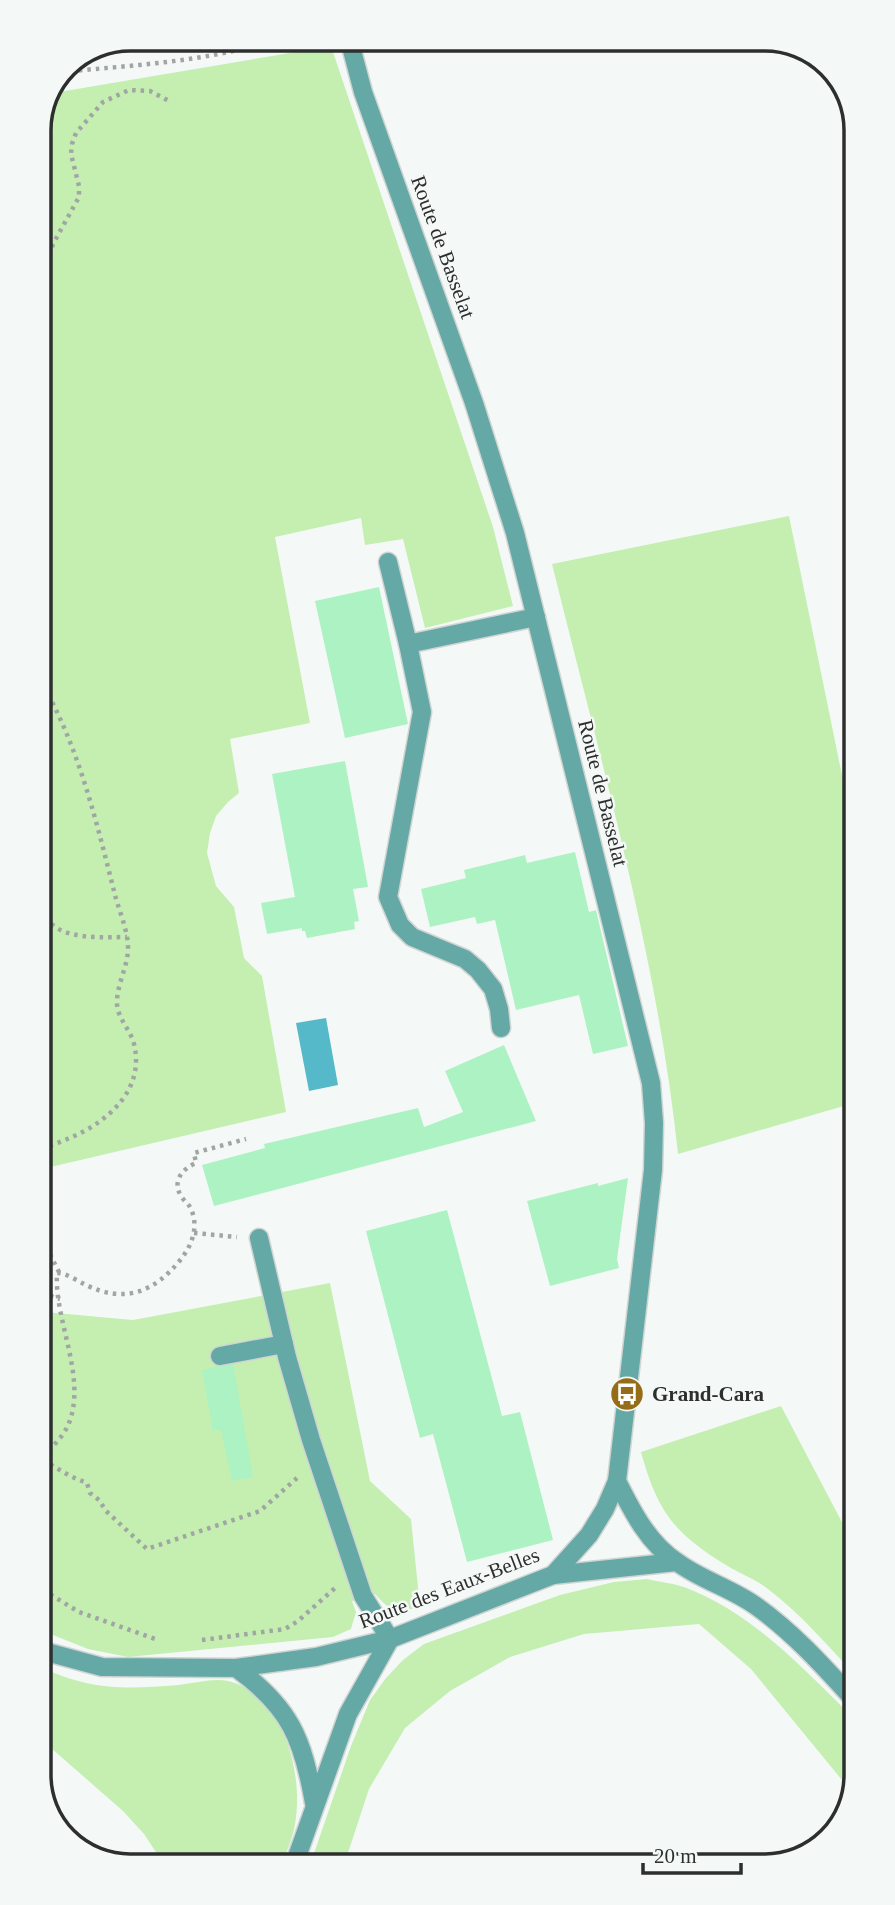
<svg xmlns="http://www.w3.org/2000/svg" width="895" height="1905" viewBox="0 0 895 1905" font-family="'Times New Roman',serif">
  <rect width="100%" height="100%" fill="#f4f9f7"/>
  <!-- green -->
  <g fill="#c4efb1">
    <polygon points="331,46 493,527 513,606 425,628 403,539 365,545 361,518 275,537 310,723 230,739 239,793 228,802 216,816 210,833 207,853 216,886 234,907 244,958 262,976 286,1112 42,1169 39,125 53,93"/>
    <path d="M789 516 854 834V1103L678 1154C657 954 600 759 552 564Z"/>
    <path d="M330 1283 370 1481 411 1519 420 1607C396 1613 392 1613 375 1594L352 1601 356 1612 351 1629 333 1637 128 1657 88 1649 43 1631 42 1310 45 1312 133 1320Z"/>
    <path d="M781 1406 856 1549V1676C828 1646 801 1614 768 1589 755 1579 739 1573 726 1565 673 1533 657 1510 641 1452Z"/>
    <path d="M647 1579C659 1582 672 1583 684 1587 753 1613 801 1667 853 1717L856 1722V1775L851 1791 751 1669 699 1624 584 1634 510 1657 450 1691 405 1728 369 1789 344 1865H310L351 1746 370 1700 386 1678 403 1660 424 1644 560 1595 614 1582Z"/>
    <path d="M43 1668C93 1691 126 1689 179 1685 194 1683 214 1678 228 1681 284 1694 304 1775 295 1824 293 1838 286 1852 282 1865L165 1866 144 1834 123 1811 43 1741Z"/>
  </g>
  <!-- water -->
  <polygon fill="#56b9ca" points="326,1018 338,1085 309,1091 296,1023"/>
  <!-- building -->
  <g fill="#adf2c3">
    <polygon points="379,587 408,724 345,738 315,601"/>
    <polygon points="345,761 368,887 353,889 359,921 354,922 355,929 307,938 305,931 302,931 302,928 267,934 261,903 295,897 272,774"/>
    <polygon points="575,852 589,912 596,910 628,1046 593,1054 579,995 516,1010 495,920 477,924 475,917 430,927 421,889 466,878 464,870 525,855 527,863"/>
    <polygon points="504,1045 536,1121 214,1206 202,1165 265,1148 264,1144 418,1108 424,1127 463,1112 445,1071"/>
    <polygon points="628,1178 617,1259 619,1268 550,1286 527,1201 598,1183 598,1186"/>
    <polygon points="447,1210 502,1416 520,1412 553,1540 467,1562 433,1434 420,1438 366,1231"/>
    <polygon points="233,1363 253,1477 232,1481 221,1430 213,1431 202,1370"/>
  </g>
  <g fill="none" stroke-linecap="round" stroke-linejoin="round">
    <!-- lane casing -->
    <g stroke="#d0d5d3" stroke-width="21">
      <g id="lane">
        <polyline points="388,562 408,644"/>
        <polyline points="501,1028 499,1009 493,989 478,970 465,959 412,937 400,925 388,897 422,712 408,644 536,617"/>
        <polyline points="259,1238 287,1357 311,1440 363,1596 390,1639"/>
        <polyline points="220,1356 284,1344"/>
      </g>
    </g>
    <!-- street casing -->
    <g stroke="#d0d5d3" stroke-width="21">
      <g id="street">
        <path d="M349 39 363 92 474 403 515 533 651 1083 654 1123 653 1170 617 1481C632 1511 648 1543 677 1562 701 1580 731 1588 756 1606 794 1633 825 1668 856 1702"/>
        <polyline points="553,1575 676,1562"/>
        <polyline points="43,1651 102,1667 236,1668 316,1657 390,1639 553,1575 589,1535 605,1509 617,1481"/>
        <path d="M236 1668C290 1707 303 1739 314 1803"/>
        <polyline points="294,1865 348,1714 390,1639"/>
      </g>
    </g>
    <!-- path -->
    <g stroke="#a1a5a4" stroke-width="4.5" stroke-dasharray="3.5 5" stroke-linecap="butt">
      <path d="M62 72C134 65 208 62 277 39"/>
      <polyline points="39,379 48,347 47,329 39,289 53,244 79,197 79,186 71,154 72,144 76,133 103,102 129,90 150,91 171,102"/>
      <path d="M40 680C78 744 96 820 114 891 118 909 128 929 128 948 128 966 118 982 117 1000 116 1018 130 1028 134 1044 145 1089 109 1121 72 1137 62 1141 52 1146 42 1147"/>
      <path d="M41 901C43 906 44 913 46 917 59 941 104 937 127 937"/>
      <polyline points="194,1233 237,1237"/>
      <polyline points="42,1239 59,1272"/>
      <polyline points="42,1293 60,1299"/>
      <path d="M43 1457C52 1447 64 1436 69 1423 87 1377 54 1320 57 1273 67 1273 77 1281 86 1285 125 1304 155 1292 181 1259 192 1245 199 1227 191 1209 189 1204 184 1201 181 1196 172 1181 182 1169 196 1163L194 1153 246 1139"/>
      <polyline points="43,1460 70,1476 87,1483 90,1493 99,1500 106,1511 147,1549 260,1511 297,1478"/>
      <polyline points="43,1590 79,1612 158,1640"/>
      <polyline points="202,1640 285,1629 298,1621 335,1588"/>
    </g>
    <!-- lane -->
    <use href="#lane" stroke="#64a9a5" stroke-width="18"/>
    <!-- street -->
    <use href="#street" stroke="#64a9a5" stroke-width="18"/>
  </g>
  <!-- icons -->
  <defs>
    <g id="bus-disc" transform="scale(1.75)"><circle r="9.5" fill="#956d17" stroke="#f4f9f7"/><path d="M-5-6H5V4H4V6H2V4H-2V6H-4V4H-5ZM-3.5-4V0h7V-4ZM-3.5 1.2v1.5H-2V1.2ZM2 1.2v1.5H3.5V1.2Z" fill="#fff"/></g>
  </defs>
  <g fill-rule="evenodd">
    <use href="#bus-disc" x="627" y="1394"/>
  </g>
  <g text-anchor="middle" stroke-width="5" stroke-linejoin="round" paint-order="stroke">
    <!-- street labels -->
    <g font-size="21" fill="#2d2f2e" stroke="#f4f9f7">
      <text transform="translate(443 247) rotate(70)" y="7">Route de Basselat</text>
      <text transform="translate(603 793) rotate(76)" y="7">Route de Basselat</text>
      <text transform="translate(449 1588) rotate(-21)" y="7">Route des Eaux-Belles</text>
    </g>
    <!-- poi labels -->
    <g font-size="21" font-weight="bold" fill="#2d2f2e" stroke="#f4f9f7" text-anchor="start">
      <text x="652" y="1401">Grand-Cara</text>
    </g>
  </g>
  <!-- crop -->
  <path d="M0 0H895V1905H0ZM130 51H765A79 79 0 0 1 844 130V1775A79 79 0 0 1 765 1854H130A79 79 0 0 1 51 1775V130A79 79 0 0 1 130 51Z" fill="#f4f9f7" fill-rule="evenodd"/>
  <path fill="none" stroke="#2d2f2e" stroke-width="3.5" d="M130 51H765A79 79 0 0 1 844 130V1775A79 79 0 0 1 765 1854H130A79 79 0 0 1 51 1775V130A79 79 0 0 1 130 51Z"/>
  <!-- scale -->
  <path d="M643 1863v10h98v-10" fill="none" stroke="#2d2f2e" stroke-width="3.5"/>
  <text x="654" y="1863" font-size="21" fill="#2d2f2e" stroke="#f4f9f7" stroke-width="5" paint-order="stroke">20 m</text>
</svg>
